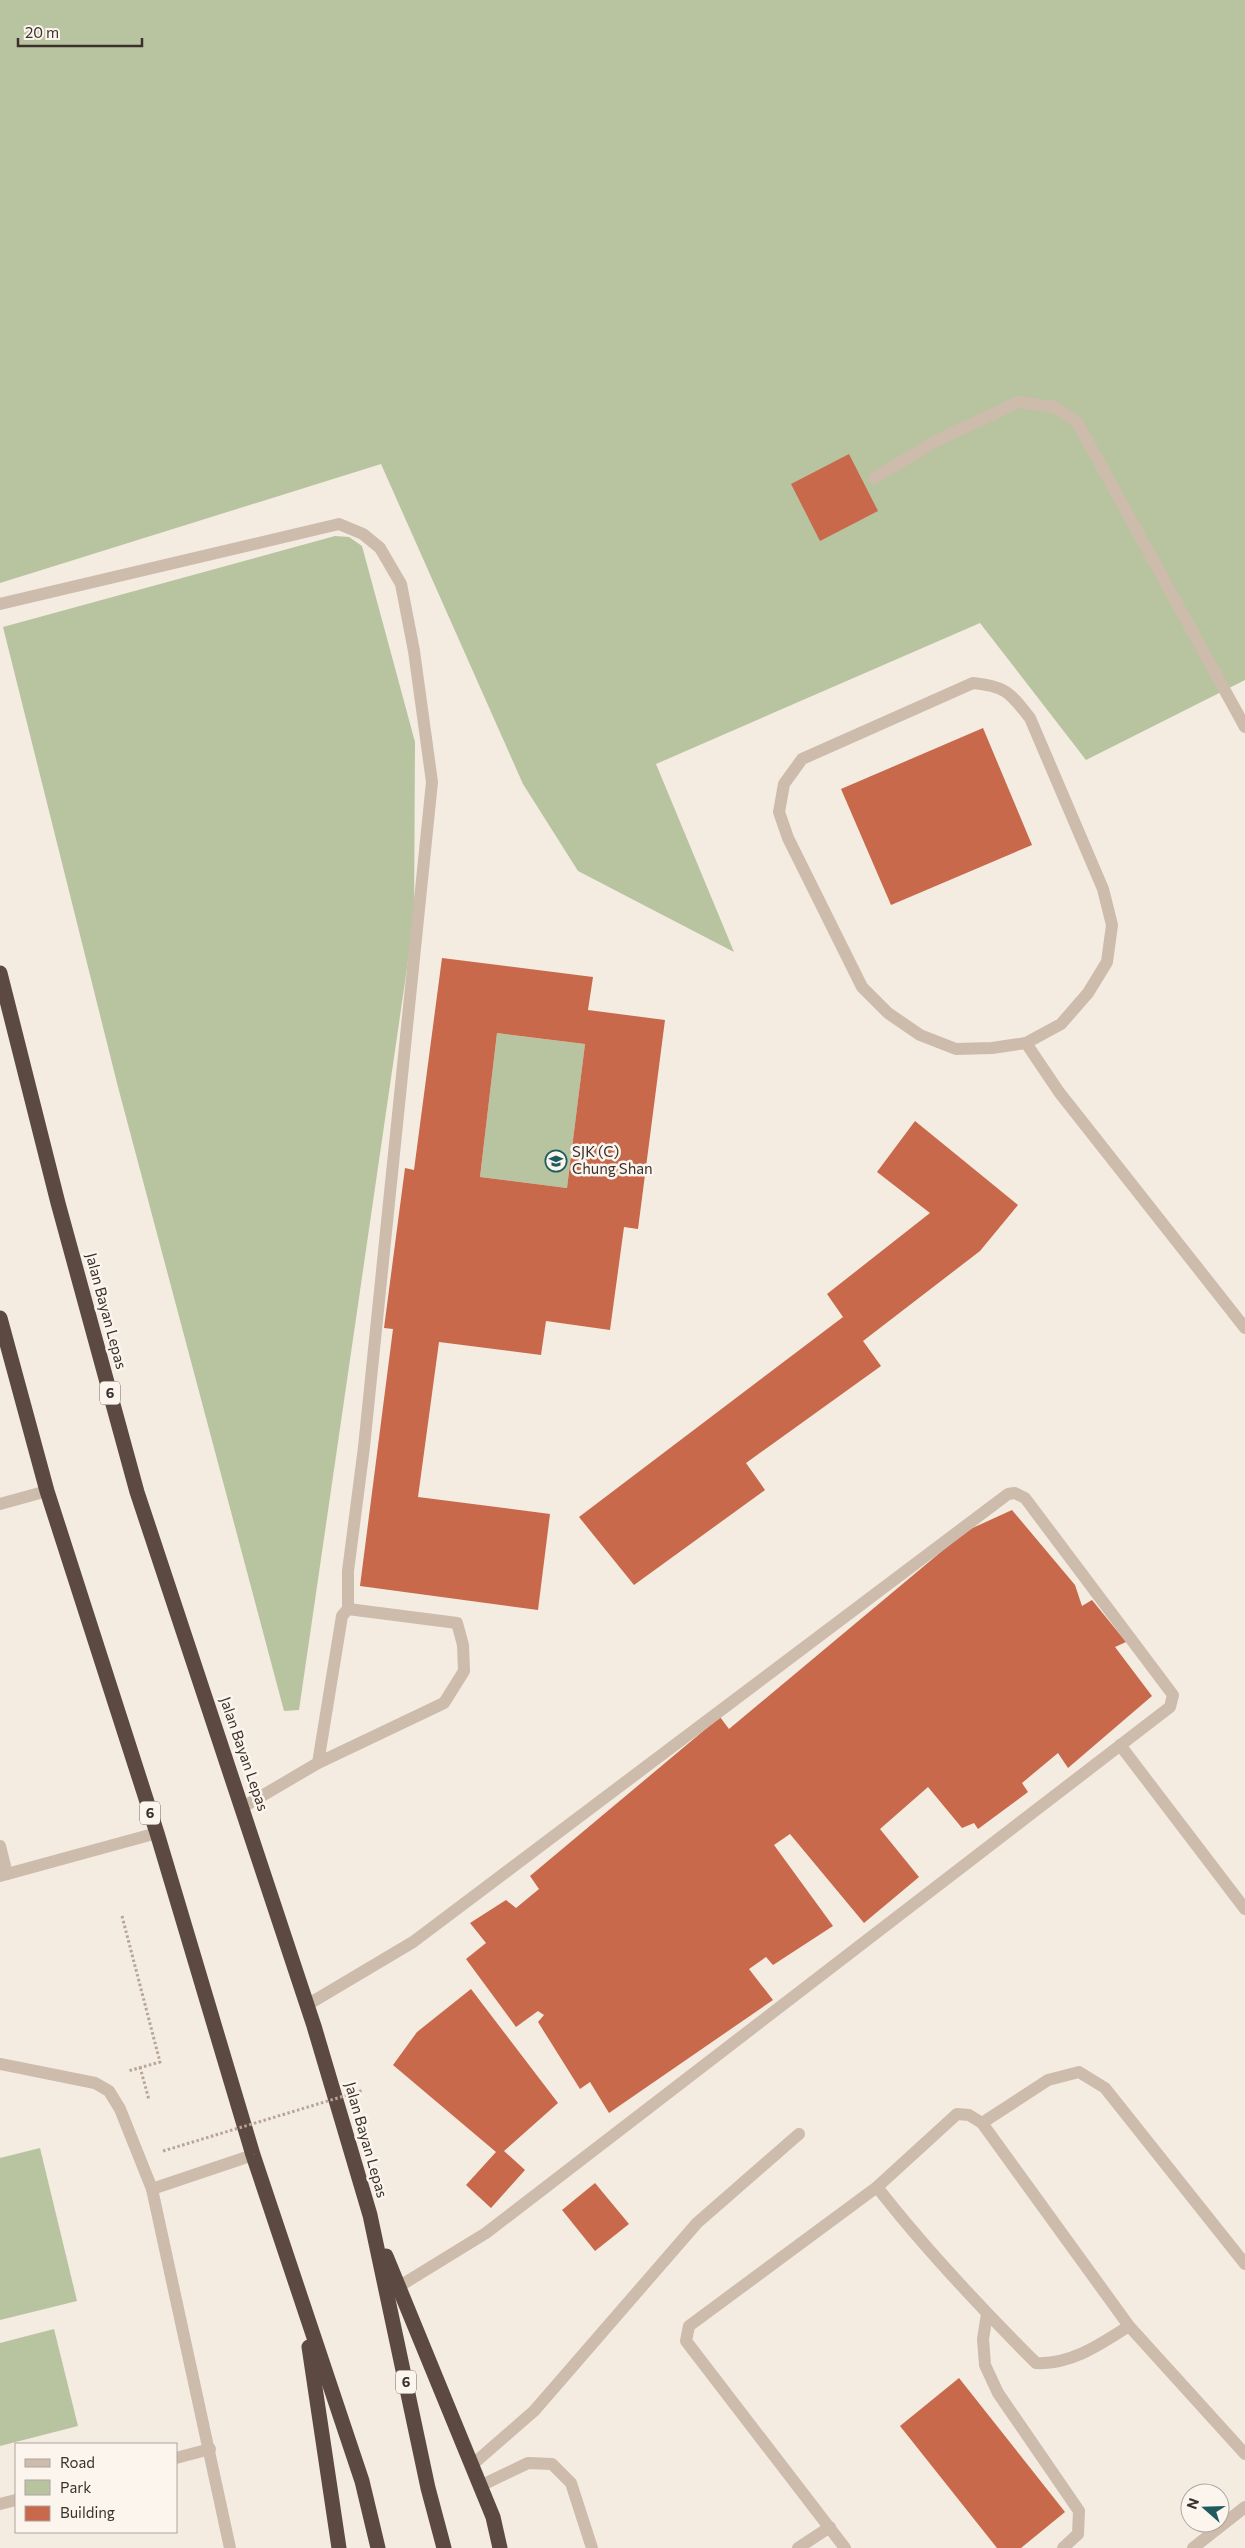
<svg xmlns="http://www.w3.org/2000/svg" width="1245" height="2548" viewBox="0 0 1245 2548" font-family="Commissioner,sans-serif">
  <rect width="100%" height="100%" fill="#f4ebe1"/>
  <!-- green -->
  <g fill="#b8c4a0">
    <polygon points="0,0 1245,0 1245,680 1086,760 980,623 656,764 734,952 578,871 523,784 381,464 0,583"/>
    <polygon points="335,536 349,537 362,546 415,742 414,920 299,1710 284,1711 118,1087 3,627"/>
    <polygon points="497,1033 585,1044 567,1188 480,1177"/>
    <polygon points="40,2148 77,2301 0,2320 0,2158"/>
    <polygon points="54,2329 78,2426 0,2446 0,2343"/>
  </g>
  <!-- building -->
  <g fill="#c8694b" fill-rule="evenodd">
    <polygon points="849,454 878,511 820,541 791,484"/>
    <polygon points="983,728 1032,845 891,905 841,789"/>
    <path d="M442 958 593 977 588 1010 665 1020 638 1229 624 1227 610 1330 546 1321 541 1355 439 1342 418 1497 550 1514 538 1610 360 1586 393 1329 384 1328 405 1168 414 1170ZM497 1033 585 1044 567 1188 480 1177Z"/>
    <polygon points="915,1121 1018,1205 980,1251 863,1341 881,1366 746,1463 765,1490 634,1585 579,1517 843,1317 827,1294 930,1213 877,1172"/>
    <polygon points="1012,1510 1075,1585 1082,1606 1092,1600 1126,1642 1115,1647 1152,1696 1068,1768 1058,1753 1022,1783 1028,1792 978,1829 974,1823 962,1828 928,1787 880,1829 919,1877 864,1923 790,1834 774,1845 833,1926 773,1965 766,1957 749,1969 773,2000 609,2113 590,2082 580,2089 538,2022 544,2015 538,2011 516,2027 466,1959 486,1943 470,1923 506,1900 516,1908 539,1889 530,1876 720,1717 729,1729 966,1531"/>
    <polygon points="471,1989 558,2103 504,2151 525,2170 491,2208 466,2185 496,2152 393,2065 417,2032"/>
    <polygon points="595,2183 629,2224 595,2251 562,2210"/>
    <polygon points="959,2378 1065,2512 1021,2548 997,2548 900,2426"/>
  </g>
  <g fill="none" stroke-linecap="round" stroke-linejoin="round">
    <!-- path -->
    <g stroke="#b9a596" stroke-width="3" stroke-dasharray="2.5 2.5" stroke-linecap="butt">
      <polyline points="122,1916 160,2062 128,2071"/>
      <polyline points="140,2067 149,2100"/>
    </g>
    <!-- lane -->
    <g stroke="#cdbbac" stroke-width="12">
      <polyline points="874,478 936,441 1018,402 1055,407 1077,422 1245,727"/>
      <polyline points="0,604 339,524 363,534 380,548 401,584 414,651 432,782 364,1447 348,1571 348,1609"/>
      <path d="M973 683C1006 686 1010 693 1030 718L1103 889 1112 925 1107 962 1088 993 1061 1024 1026 1043 992 1048 956 1049 920 1035 888 1013 862 987 788 838 779 812 784 784 802 759Z"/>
      <polyline points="1026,1043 1059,1092 1245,1328"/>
      <polyline points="1120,1745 1245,1909"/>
      <polyline points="243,1807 318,1763 444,1703 464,1671 463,1645 457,1623 348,1609 342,1616 318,1763"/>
      <polyline points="0,2064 95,2083 109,2091 120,2109 152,2189 230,2548"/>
      <polyline points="877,2187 957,2114 969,2115 982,2123"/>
      <polyline points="152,2189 253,2155"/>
      <polyline points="1245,2264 1105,2088 1079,2072 1048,2080 982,2123 1129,2326 1245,2454"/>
      <polyline points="987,2314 983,2339 985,2365 998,2393 1079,2511 1078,2534 1063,2548"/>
      <polyline points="176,2458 210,2449"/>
      <polyline points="472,2465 534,2411 697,2223 799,2134"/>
      <polyline points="480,2486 528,2463 552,2464 571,2483 592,2548"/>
      <polyline points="0,2504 16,2500"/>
      <polyline points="798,2548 830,2527"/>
      <path d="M845 2548 686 2341 689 2326 877 2187C926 2250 980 2307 1036 2363 1071 2365 1101 2344 1129 2326"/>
      <polyline points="1193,2548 1245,2507"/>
    </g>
    <!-- street -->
    <g stroke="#cdbbac" stroke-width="12">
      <polyline points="0,1504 47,1491"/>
      <polyline points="0,1846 7,1874"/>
      <polyline points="0,1876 157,1833"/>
      <polyline points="307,2005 413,1942 1008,1494 1015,1493 1025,1498 1173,1695 1170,1707 486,2233 398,2287"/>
    </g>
    <!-- highway -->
    <g stroke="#5c4a42" stroke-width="15">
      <polyline points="0,973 58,1203 137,1492 314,2026 370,2215 428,2488 444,2548"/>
      <polyline points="0,1318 47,1491 157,1833 253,2155 362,2481 378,2548"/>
      <polyline points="386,2256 493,2517 500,2548"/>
      <polyline points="309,2347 339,2548"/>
    </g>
    <!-- path-bridge -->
    <polyline stroke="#b9a596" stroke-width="3" stroke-dasharray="2.5 2.5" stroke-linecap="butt" points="163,2151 364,2090"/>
  </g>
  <!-- icons -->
  <defs>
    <g id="school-ring" transform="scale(1.125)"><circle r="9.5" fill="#fbf5ee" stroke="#1f5a5e" stroke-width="1.5"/><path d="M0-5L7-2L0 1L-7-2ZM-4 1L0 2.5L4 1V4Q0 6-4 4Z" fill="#1f5a5e"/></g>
  </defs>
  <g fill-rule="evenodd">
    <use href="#school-ring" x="556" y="1161"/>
  </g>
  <g text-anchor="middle" stroke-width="5" stroke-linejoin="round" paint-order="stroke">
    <!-- shield labels -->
    <g fill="#fbf5ee" stroke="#756b66" stroke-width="1">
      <rect x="100" y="1381.5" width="20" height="23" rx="4"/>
      <rect x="140" y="1801.5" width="20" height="23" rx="4"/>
      <rect x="396" y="2370.5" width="20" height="23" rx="4"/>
    </g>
    <g font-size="14" font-weight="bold" fill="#3b302b">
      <text x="110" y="1398">6</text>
      <text x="150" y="1818">6</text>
      <text x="406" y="2387">6</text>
    </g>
    <!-- poi labels -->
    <g font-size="15" fill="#3b302b" stroke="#fbf5ee" text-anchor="start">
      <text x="572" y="1157">SJK (C)<tspan x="572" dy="17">Chung Shan</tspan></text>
    </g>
    <!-- street labels -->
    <g font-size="15" fill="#3b302b" stroke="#fbf5ee">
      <text transform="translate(106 1311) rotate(75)" y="5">Jalan Bayan Lepas</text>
      <text transform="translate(244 1754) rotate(71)" y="5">Jalan Bayan Lepas</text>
      <text transform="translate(366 2140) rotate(74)" y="5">Jalan Bayan Lepas</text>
    </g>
  </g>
  <!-- legend -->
  <rect x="15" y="2443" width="162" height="90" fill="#fbf5ee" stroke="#aea6a0"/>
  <rect x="25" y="2459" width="25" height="8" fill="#cdbbac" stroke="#aea6a0"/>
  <text x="60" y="2468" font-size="15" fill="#3b302b">Road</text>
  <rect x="25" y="2480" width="25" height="15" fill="#b8c4a0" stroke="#aea6a0"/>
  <text x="60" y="2493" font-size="15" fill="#3b302b">Park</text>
  <rect x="25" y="2506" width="25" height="15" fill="#c8694b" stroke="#aea6a0"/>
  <text x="60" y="2518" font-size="15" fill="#3b302b">Building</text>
  <!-- north arrow -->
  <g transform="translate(1205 2508) rotate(290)"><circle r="24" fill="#fbf5ee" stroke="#aea6a0"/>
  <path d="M0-4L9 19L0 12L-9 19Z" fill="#1f5a5e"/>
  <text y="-8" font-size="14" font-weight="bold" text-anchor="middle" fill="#3b302b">N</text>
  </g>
  <!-- scale -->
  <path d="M18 38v8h124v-8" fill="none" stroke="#3b302b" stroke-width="2.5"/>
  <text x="25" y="38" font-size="15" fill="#3b302b" stroke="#fbf5ee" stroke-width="4" paint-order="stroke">20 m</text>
</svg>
